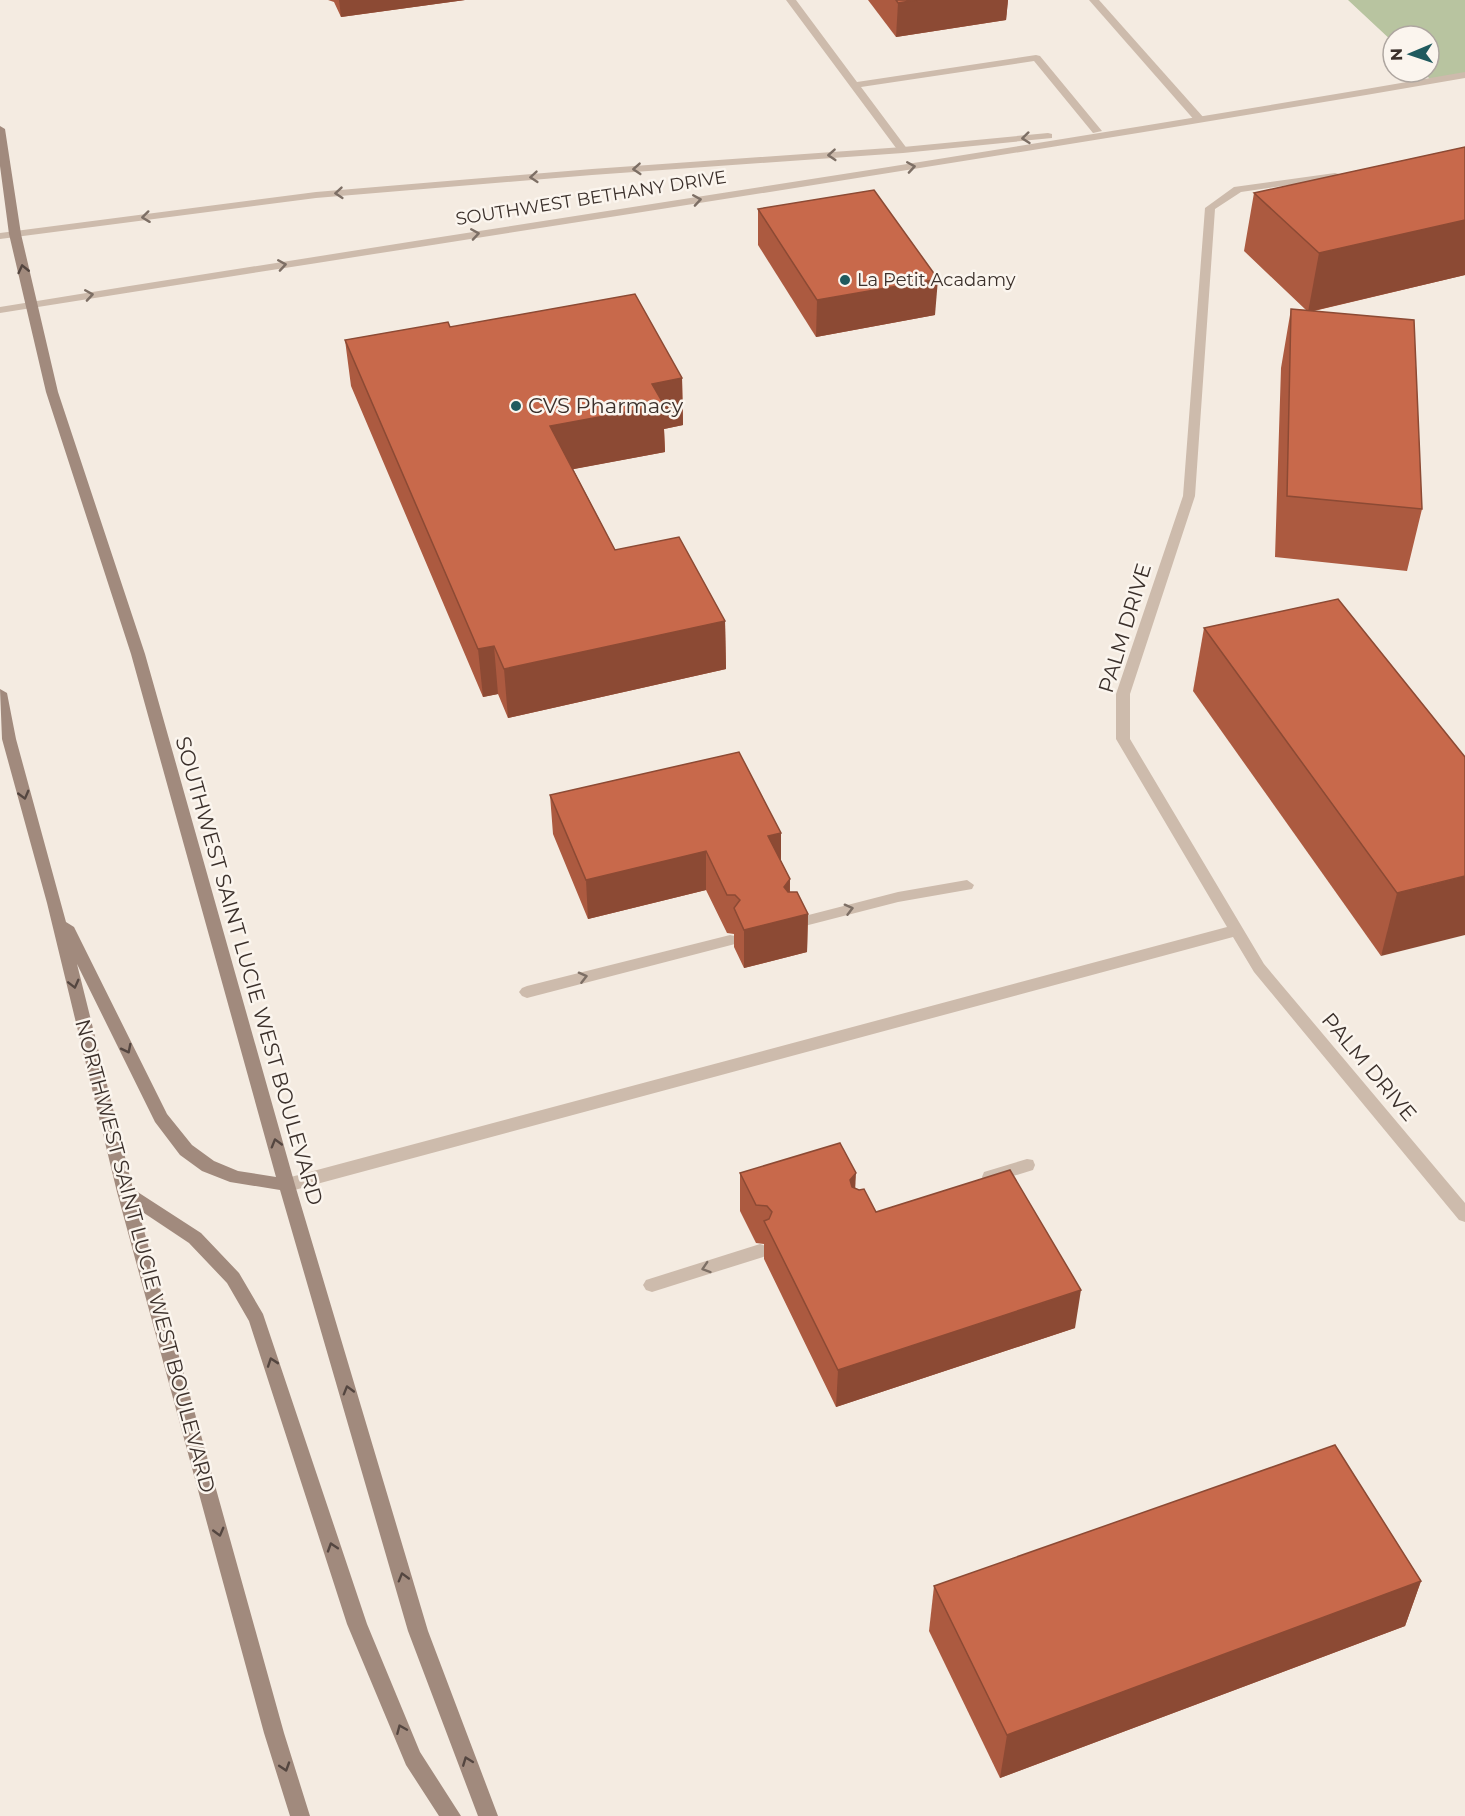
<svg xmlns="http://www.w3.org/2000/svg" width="1465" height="1816" viewBox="0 0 1465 1816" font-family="Montserrat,sans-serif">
  <rect width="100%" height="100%" fill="#f4ebe1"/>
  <!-- green -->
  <polygon fill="#b8c4a0" points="1348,0 1465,0 1465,74 1430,79 1423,72 1429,72 1429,36 1393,36 1393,42"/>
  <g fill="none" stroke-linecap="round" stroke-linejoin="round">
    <!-- service -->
    <g fill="#cdbbac" fill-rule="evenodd">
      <polygon points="786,0 796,0 857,82 1036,55 1040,56 1102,131 1093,133 1034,61 861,87 908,150 899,152"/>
      <polygon points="1089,0 1099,0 1204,118 1204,122 1196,122"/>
      <polygon points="967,880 974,885 972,889 898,902 793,929 788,928 785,924 788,920 793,919 898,892"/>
      <polygon points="730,935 735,936 738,940 735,944 527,998 522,996 519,992 522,988 527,986"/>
      <polygon points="1027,1159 1033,1160 1035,1165 1033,1170 990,1183 984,1182 982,1177 984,1172"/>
      <polygon points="760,1244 766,1246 769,1251 766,1256 652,1292 646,1290 643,1285 646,1280"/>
    </g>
    <!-- minor -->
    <g fill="#cdbbac" fill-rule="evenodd">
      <path d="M1465 72V78C978 162 488 235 0 313V307C488 228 978 156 1465 72Z"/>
      <polygon points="1048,133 1052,134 1052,138 903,153 592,175 316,198 0,239 0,233 316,192 592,169 903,147"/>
      <polygon points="1335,173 1339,174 1339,178 1241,192 1215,209 1195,496 1130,694 1130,739 1264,964 1465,1203 1465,1222 1459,1220 1254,972 1233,937 287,1192 281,1190 279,1185 281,1180 287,1178 1227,927 1116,739 1116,694 1183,496 1205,208 1234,187"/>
    </g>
    <!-- secondary -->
    <polygon fill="#a18a7d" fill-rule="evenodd" points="0,126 5,129 21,234 58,392 145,654 295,1185 428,1631 498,1816 478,1816 408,1631 280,1190 230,1182 202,1171 180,1155 155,1122 77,964 133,1189 201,1233 239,1273 263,1314 367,1624 420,1752 461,1816 439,1816 406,1765 347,1624 249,1321 227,1283 189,1243 138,1209 284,1733 310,1816 290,1816 264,1733 117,1192 47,903 2,739 0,689 7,693 16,739 66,922 74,927 167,1114 192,1145 214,1161 238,1171 276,1177 131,654 46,392 9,234 0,166"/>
  </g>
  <!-- wall -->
  <g fill="#ac5a40">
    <polygon points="328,0 465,0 341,17 334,2"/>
    <polygon points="868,0 1008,0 1006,20 896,37"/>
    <polygon points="1465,147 1465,275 1314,311 1422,509 1407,571 1275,557 1281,368 1291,309 1306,310 1244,251 1254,193"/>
    <polygon points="758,209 935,315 816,337 758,245"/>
    <polygon points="450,327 682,378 683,425 664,429 665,452 573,469 615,550 725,621 726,669 508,718 498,694 483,697 351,386 345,340"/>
    <polygon points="1204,628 1465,757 1381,956 1193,691"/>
    <polygon points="550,795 781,861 790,879 790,892 808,914 807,952 744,968 734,947 734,934 727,933 706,890 588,919 553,834"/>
    <polygon points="740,1173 855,1188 876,1212 1075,1328 836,1407 764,1259 764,1244 756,1243 740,1211"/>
    <polygon points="1421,1581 1405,1626 1000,1778 929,1631 934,1586"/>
  </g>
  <!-- shaded-wall -->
  <g fill="#8c4a34">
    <polygon points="339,0 465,0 341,17"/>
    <polygon points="916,0 1008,0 1006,20 896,37 898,3"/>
    <polygon points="1465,220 1465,275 1308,312 1319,253"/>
    <polygon points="938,279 935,315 816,337 817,300"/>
    <polygon points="682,378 683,425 664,429 665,452 553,473 550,426 652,384"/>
    <polygon points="725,621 726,669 508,718 504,669"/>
    <polygon points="494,646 498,694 483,697 478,649"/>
    <polygon points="781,833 781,872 768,836"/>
    <polygon points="706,851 706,890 588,919 586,880"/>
    <polygon points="1465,876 1465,935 1381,956 1397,893"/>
    <polygon points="790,879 789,917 808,914 807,952 744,968 744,930"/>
    <polygon points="856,1173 854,1211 850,1180"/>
    <polygon points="1081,1290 1075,1328 836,1407 838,1370"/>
    <polygon points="1421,1581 1405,1626 1000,1778 1007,1735"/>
  </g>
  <!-- building -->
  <g fill="#c8694b" stroke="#8c4a34" stroke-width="1.5">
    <polygon points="896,0 916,0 898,3"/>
    <polygon points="1465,147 1465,220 1319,253 1254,193"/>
    <polygon points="874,190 938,279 817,300 758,209"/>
    <polygon points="635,294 682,378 652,384 664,405 550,426 615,550 679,537 725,621 504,669 494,646 478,649 345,340 448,322 450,327"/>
    <polygon points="1291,309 1414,320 1422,509 1287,496"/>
    <polygon points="1338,599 1465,757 1465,876 1397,893 1204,628"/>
    <polygon points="739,752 781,833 768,836 790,879 784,887 788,892 797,892 808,914 744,930 734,908 740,900 735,895 727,895 706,851 586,880 550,795"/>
    <polygon points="840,1143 856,1173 850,1180 852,1187 859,1190 864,1189 876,1212 1010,1170 1081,1290 838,1370 764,1221 769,1219 772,1212 767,1206 756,1205 740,1173"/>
    <polygon points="1335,1445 1421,1581 1007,1735 934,1586"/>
  </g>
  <!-- one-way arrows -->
  <defs><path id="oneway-chevron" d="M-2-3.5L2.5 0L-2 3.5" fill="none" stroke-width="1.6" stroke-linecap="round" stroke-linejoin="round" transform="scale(1.5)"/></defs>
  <g stroke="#7d6f65">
    <use href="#oneway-chevron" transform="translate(1026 138) rotate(174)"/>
    <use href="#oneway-chevron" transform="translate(832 155) rotate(176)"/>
    <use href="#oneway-chevron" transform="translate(911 167) rotate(-9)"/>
    <use href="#oneway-chevron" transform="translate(637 169) rotate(176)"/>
    <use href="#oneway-chevron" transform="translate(534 177) rotate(175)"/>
    <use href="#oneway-chevron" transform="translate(339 193) rotate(175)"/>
    <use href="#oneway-chevron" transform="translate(697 200) rotate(-9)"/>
    <use href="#oneway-chevron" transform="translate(146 217) rotate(173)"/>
    <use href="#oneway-chevron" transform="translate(475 234) rotate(-9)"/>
    <use href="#oneway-chevron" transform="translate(282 265) rotate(-9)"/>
    <use href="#oneway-chevron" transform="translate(89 295) rotate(-9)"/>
    <use href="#oneway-chevron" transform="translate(849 909) rotate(-15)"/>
    <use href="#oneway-chevron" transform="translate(583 977) rotate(-14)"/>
    <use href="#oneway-chevron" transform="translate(706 1268) rotate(162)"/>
  </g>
  <g stroke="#544640">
    <use href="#oneway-chevron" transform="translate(23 269) rotate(-103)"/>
    <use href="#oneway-chevron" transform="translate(24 795) rotate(75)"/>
    <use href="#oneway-chevron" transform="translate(74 984) rotate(76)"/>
    <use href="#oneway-chevron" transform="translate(127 1049) rotate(63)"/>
    <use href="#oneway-chevron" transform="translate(276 1143) rotate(-106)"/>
    <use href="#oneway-chevron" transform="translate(272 1362) rotate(-109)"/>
    <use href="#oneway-chevron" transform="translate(348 1390) rotate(-106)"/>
    <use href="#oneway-chevron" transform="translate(219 1532) rotate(75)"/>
    <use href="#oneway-chevron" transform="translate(332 1547) rotate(-108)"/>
    <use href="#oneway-chevron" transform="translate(403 1577) rotate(-106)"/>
    <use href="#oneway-chevron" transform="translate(401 1729) rotate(-113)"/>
    <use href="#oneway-chevron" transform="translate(467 1761) rotate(-111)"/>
    <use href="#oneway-chevron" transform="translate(285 1767) rotate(72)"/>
  </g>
  <!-- markers -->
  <g fill="#1f5a5e" stroke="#fbf5ee" stroke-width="2">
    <circle cx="845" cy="280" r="6"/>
    <circle cx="516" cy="406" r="6"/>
  </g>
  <g text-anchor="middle" stroke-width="5" stroke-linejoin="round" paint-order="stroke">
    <!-- far-street labels -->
    <g font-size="18" fill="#3b302b" stroke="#fbf5ee">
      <text transform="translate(591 198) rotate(-9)" y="6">SOUTHWEST BETHANY DRIVE</text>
    </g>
    <!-- far-poi labels -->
    <g font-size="18" fill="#3b302b" stroke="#fbf5ee" text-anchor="start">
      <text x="857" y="286">La Petit Acadamy</text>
    </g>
    <!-- poi labels -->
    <g font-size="21" fill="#3b302b" stroke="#fbf5ee" text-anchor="start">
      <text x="528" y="413">CVS Pharmacy</text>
    </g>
    <!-- street labels -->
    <g font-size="21" fill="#3b302b" stroke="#fbf5ee">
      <text transform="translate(1125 628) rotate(-73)" y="7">PALM DRIVE</text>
      <text transform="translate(249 971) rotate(74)" y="7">SOUTHWEST SAINT LUCIE WEST BOULEVARD</text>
      <text transform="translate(1369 1067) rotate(50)" y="7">PALM DRIVE</text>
      <text transform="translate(145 1256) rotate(75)" y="7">NORTHWEST SAINT LUCIE WEST BOULEVARD</text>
    </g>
  </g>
  <!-- north arrow -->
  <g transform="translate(1411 54) rotate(268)"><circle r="28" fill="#fbf5ee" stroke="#aea6a0" stroke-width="1.5"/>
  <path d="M0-4.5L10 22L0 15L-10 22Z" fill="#1f5a5e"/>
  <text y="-9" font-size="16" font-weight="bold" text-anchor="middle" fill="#3b302b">N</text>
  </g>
</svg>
